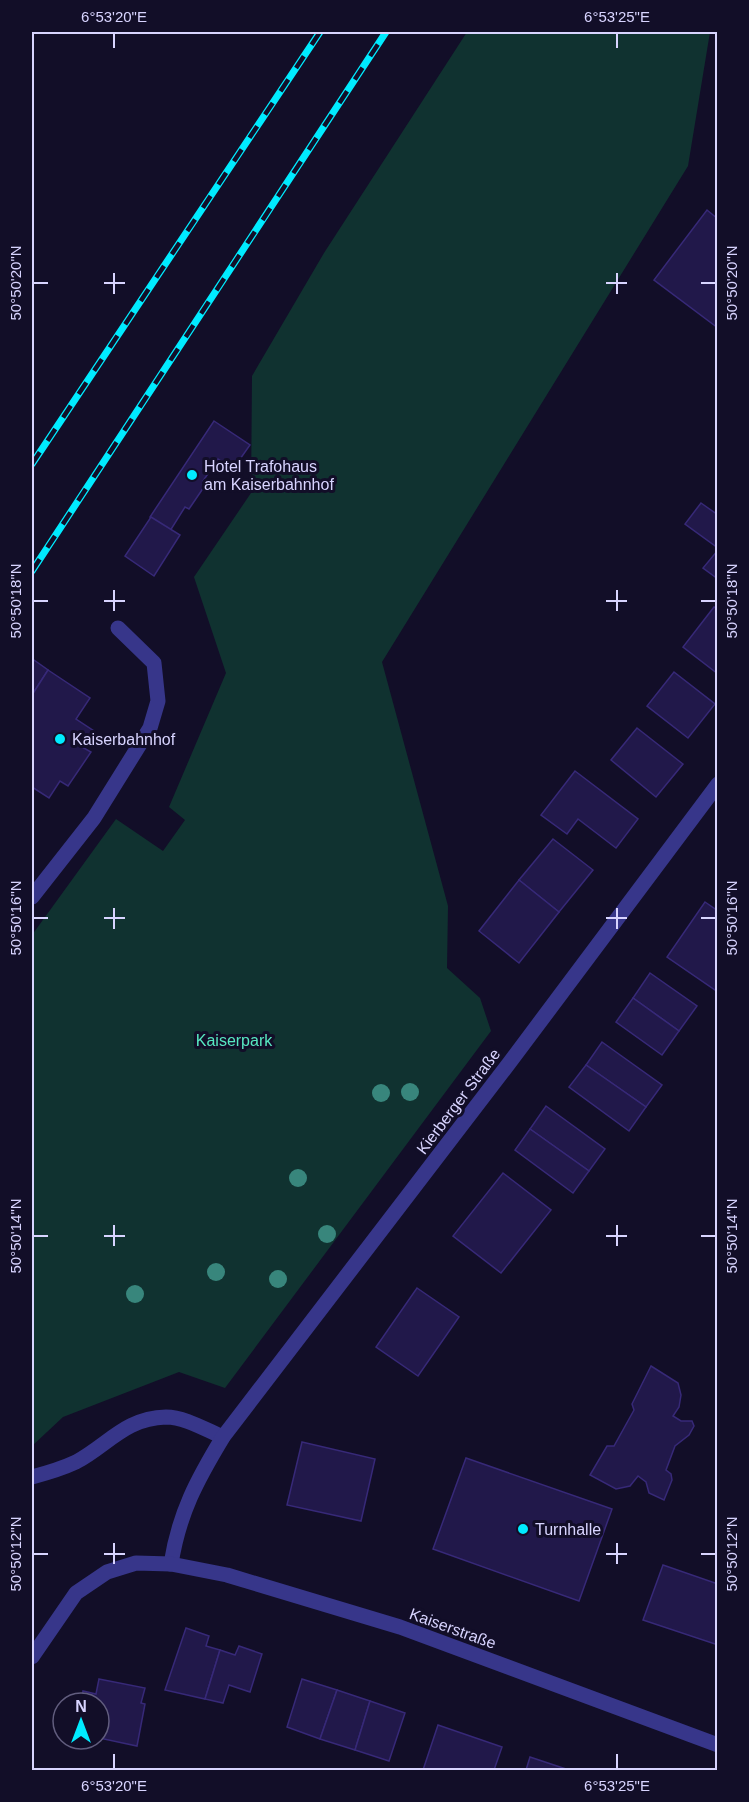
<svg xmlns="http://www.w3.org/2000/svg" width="749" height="1802" viewBox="0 0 749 1802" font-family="Arial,sans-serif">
  <rect width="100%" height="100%" fill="#120e28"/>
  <!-- green -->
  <polygon fill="#103230" points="467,32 710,32 688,166 382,662 448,906 447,968 480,998 491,1031 225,1388 179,1372 63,1417 32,1446 32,935 116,819 163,851 185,820 169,807 226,673 194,577 251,493 252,376 324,253"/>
  <!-- building -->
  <g fill="#21184a" stroke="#372978" stroke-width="1.5">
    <polygon points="707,210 718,219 718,328 654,280"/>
    <polygon points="214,421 250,445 233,469 218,459 203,481 206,484 189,509 185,507 170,531 150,517"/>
    <polygon points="701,503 718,515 718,548 685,524"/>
    <polygon points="151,517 180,535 154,576 125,556"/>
    <polygon points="718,550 718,579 703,568"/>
    <polygon points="714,607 718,609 718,674 683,647"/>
    <polygon points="34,660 48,670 32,695 32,664"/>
    <polygon points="48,670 90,698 76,719 94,731 82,747 91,752 68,786 60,781 49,798 32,787 32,695"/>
    <polygon points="674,672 715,704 688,738 647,706"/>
    <polygon points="637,728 683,764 656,797 611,760"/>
    <polygon points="575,771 638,819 616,848 578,819 567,834 541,815"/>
    <polygon points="553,839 593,870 559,912 519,880"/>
    <polygon points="519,880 559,912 519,963 479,931"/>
    <polygon points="705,902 718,911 718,992 667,957"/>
    <polygon points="650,973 697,1006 679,1031 633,998"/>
    <polygon points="633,998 679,1031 662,1055 616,1022"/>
    <polygon points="602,1042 662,1085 646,1107 586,1065"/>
    <polygon points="586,1065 646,1107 629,1131 569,1087"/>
    <polygon points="546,1106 605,1149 589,1171 530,1129"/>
    <polygon points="530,1129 589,1171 573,1193 515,1150"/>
    <polygon points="503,1173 551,1210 501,1273 453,1236"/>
    <polygon points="417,1288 459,1317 418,1376 376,1347"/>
    <polygon points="651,1366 678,1383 681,1395 679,1407 673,1416 681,1421 692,1421 694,1426 689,1435 675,1446 666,1470 671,1474 672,1480 664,1500 649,1493 646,1482 638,1476 630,1486 616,1489 590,1475 607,1446 614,1446 634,1410 632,1404"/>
    <polygon points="302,1442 375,1459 361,1521 287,1505"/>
    <polygon points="466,1458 612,1509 579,1601 433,1549"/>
    <polygon points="663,1565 718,1584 718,1645 643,1620"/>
    <polygon points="186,1628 209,1636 206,1646 220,1650 205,1699 165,1690"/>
    <polygon points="239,1646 262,1654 250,1692 229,1685 223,1703 205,1699 220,1650 235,1655"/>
    <polygon points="99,1679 145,1688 141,1703 145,1704 137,1746 99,1738 99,1703 81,1703 83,1691 96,1694"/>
    <polygon points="302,1679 337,1690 320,1739 287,1727"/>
    <polygon points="337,1690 370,1701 355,1750 320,1739"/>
    <polygon points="370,1701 405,1713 389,1761 355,1750"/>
    <polygon points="438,1725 502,1747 494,1770 423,1770"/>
    <polygon points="530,1757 569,1770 526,1770"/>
  </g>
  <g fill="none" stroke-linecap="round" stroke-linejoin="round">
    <!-- minor -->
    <g stroke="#37368a" stroke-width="15">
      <polyline points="32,897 94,818 150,728 158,701 154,663 118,628"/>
      <path d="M32 1477C47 1473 61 1469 76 1462 108 1445 125 1418 166 1417 185 1417 206 1430 223 1437"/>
      <path d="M171 1564C179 1513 197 1480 223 1437L510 1062 718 784"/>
      <polyline points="32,1657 76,1593 107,1572 136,1563 171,1564 227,1575 400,1627 718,1745"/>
    </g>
    <!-- rail casing -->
    <g stroke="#00ebff" stroke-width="7">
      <g id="rail">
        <polyline points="32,464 320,32"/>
        <polyline points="32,571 386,32"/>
      </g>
    </g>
    <!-- rail -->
    <use href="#rail" stroke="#120e28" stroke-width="4.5" stroke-dasharray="14" stroke-linecap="butt"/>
  </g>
  <!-- trees -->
  <g fill="#38867c">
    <circle cx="410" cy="1092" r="9"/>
    <circle cx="381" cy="1093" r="9"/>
    <circle cx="298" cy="1178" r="9"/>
    <circle cx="327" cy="1234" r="9"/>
    <circle cx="216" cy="1272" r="9"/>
    <circle cx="278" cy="1279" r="9"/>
    <circle cx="135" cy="1294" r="9"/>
  </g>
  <!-- ticks -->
  <path fill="none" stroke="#d8d4ff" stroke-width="2" d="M114 33V48M617 33V48M114 273V294M617 273V294M33 283H48M104 283H125M606 283H627M701 283H716M114 590V611M617 590V611M33 601H48M104 601H125M606 601H627M701 601H716M114 908V929M617 908V929M33 918H48M104 918H125M606 918H627M701 918H716M114 1225V1246M617 1225V1246M33 1236H48M104 1236H125M606 1236H627M701 1236H716M114 1543V1564M617 1543V1564M33 1554H48M104 1554H125M606 1554H627M701 1554H716M114 1754V1769M617 1754V1769"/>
  <!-- markers -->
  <g fill="#00ebff" stroke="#120e28" stroke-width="2">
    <circle cx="192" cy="475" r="6"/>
    <circle cx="60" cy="739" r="6"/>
    <circle cx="523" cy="1529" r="6"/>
  </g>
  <g text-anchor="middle" stroke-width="6" stroke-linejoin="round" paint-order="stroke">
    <!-- poi labels -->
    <g font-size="16" fill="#d8d4ff" stroke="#120e28" text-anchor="start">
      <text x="204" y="472">Hotel Trafohaus<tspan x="204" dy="18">am Kaiserbahnhof</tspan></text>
      <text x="72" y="745">Kaiserbahnhof</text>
      <text x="535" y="1535">Turnhalle</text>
    </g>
    <!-- park labels -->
    <g font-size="16" fill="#57e8c1" stroke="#120e28">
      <text x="234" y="1046">Kaiserpark</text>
    </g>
    <!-- street labels -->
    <g font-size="16" fill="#d8d4ff" stroke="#120e28">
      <text transform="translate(458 1101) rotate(-53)" y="6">Kierberger Straße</text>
      <text transform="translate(453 1628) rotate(20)" y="6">Kaiserstraße</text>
    </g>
  </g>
  <!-- border -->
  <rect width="749" height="1802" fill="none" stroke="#120e28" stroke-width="66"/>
  <!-- north arrow -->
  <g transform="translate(81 1721)"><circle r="28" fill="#120e28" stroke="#615d7e" stroke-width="1.5"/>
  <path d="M0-4.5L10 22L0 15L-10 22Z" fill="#00ebff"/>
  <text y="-9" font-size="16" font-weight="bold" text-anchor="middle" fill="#d8d4ff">N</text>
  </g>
  <rect x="33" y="33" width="683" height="1736" fill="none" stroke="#d8d4ff" stroke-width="2"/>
  <g font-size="15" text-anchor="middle" fill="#d8d4ff">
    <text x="114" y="22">6°53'20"E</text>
    <text x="617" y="22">6°53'25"E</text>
    <text transform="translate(16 283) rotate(-90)" y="5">50°50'20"N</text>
    <text transform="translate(732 283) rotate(-90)" y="5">50°50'20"N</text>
    <text transform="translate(16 601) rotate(-90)" y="5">50°50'18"N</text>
    <text transform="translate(732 601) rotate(-90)" y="5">50°50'18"N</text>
    <text transform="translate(16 918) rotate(-90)" y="5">50°50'16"N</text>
    <text transform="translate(732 918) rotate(-90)" y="5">50°50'16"N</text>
    <text transform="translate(16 1236) rotate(-90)" y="5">50°50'14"N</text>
    <text transform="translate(732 1236) rotate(-90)" y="5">50°50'14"N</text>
    <text transform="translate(16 1554) rotate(-90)" y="5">50°50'12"N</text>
    <text transform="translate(732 1554) rotate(-90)" y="5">50°50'12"N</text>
    <text x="114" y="1791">6°53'20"E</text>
    <text x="617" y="1791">6°53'25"E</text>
  </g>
</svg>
